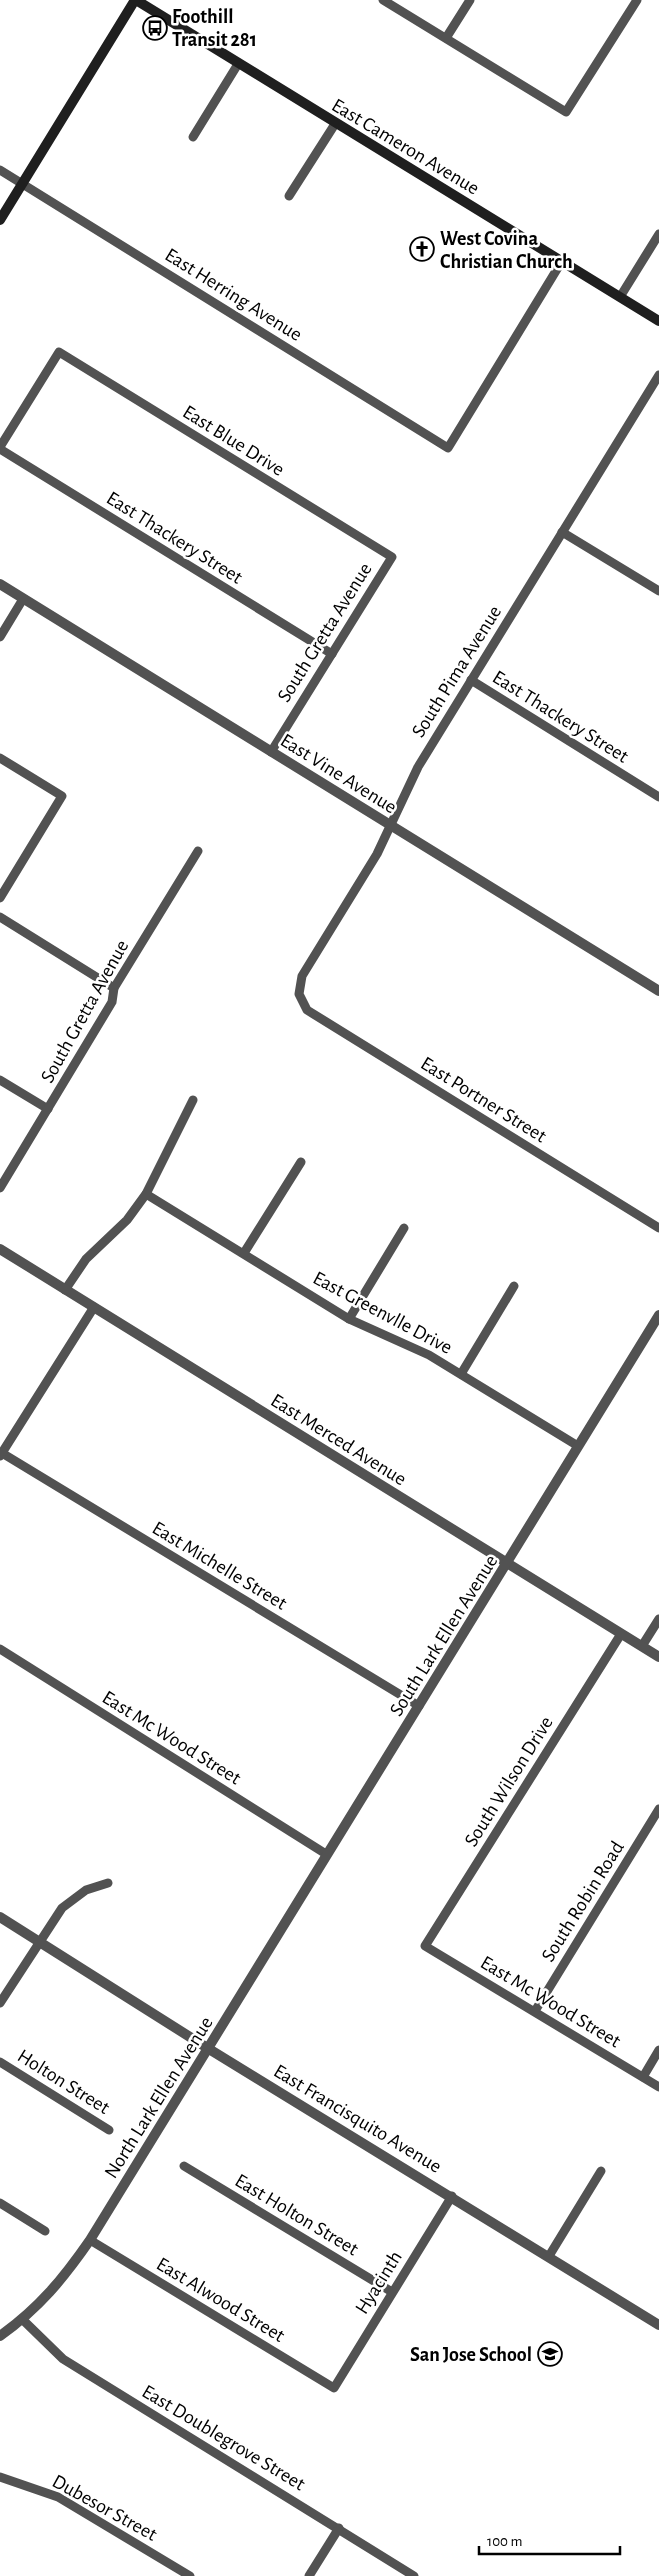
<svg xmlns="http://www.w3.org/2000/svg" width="659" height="2576" viewBox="0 0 659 2576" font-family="'Alegreya Sans',sans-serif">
  <rect width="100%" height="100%" fill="#fff"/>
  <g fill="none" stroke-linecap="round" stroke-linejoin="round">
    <!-- minor -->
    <g stroke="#525252" stroke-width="9">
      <polyline points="383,0 566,112 637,0"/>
      <polyline points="446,38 470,0"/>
      <polyline points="193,137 238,64"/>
      <polyline points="0,170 448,448 562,261"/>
      <polyline points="289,196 335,124"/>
      <polyline points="620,297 659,234"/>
      <polyline points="659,375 418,767 377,854 302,976 299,994 307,1010 659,1228"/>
      <polyline points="0,447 59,352 392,557 271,752"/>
      <polyline points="0,449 332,654"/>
      <polyline points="562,532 659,591"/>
      <polyline points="0,637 23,599"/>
      <polyline points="471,680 659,797"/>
      <polyline points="0,758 62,796 0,898"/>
      <polyline points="0,917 114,988"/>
      <polyline points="0,1080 48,1109"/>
      <polyline points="0,1188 112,1002 114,988 198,851"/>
      <polyline points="146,1194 349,1319 429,1355 578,1446"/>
      <polyline points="244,1253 301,1162"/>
      <polyline points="65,1290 86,1259 127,1220 146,1194 193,1100"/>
      <polyline points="349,1319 404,1228"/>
      <polyline points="461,1374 514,1286"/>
      <polyline points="2,1453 419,1706"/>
      <polyline points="0,1456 94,1307"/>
      <polyline points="621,1634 425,1946 659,2087"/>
      <polyline points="642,1646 659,1619"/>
      <polyline points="0,1649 326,1854"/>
      <polyline points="0,2003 62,1908 86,1890 108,1883"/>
      <polyline points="535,2011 659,1809"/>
      <polyline points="0,2062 109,2130"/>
      <polyline points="643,2077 659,2050"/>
      <polyline points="184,2166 392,2292"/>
      <polyline points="0,2203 45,2231"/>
      <polyline points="90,2240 334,2388 452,2196"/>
      <polyline points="549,2256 601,2171"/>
      <polyline points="23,2320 63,2359 414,2576"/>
      <polyline points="0,2477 58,2497 190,2576"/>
      <polyline points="309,2576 339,2528"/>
    </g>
    <!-- tertiary -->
    <g stroke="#525252" stroke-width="10">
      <polyline points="0,584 659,991"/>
      <polyline points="0,1249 659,1657"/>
      <polyline points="0,1917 209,2049 659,2325"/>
      <path d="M0 2336C39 2308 63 2279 90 2240L659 1315"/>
    </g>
    <!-- secondary -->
    <g stroke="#1f1f1f" stroke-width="10">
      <polyline points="136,0 659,321"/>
      <polyline points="0,220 135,0"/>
    </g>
  </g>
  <!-- icons -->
  <defs>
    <g id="bus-ring" transform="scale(1.25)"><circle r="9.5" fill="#fff" stroke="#000" stroke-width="1.5"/><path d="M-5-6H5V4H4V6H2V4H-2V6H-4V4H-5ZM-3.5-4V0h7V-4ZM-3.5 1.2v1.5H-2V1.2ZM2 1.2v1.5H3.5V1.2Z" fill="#000"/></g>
    <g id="church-ring" transform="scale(1.25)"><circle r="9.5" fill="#fff" stroke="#000" stroke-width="1.5"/><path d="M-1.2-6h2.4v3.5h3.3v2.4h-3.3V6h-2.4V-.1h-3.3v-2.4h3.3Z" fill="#000"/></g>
    <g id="school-ring" transform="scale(1.25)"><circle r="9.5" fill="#fff" stroke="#000" stroke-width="1.5"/><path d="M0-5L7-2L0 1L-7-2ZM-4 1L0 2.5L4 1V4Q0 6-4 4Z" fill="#000"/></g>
  </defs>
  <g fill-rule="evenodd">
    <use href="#bus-ring" x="155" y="28"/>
    <use href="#church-ring" x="422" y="249"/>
    <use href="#school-ring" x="550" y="2354"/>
  </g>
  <g text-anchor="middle" stroke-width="5" stroke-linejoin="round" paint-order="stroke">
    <!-- poi labels -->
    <g font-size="20" font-weight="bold" fill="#000" stroke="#fff" text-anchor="start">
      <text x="172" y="23">Foothill<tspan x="172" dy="23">Transit 281</tspan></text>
      <text x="440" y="245">West Covina<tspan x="440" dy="23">Christian Church</tspan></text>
      <text x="532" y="2361" text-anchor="end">San Jose School</text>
    </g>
    <!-- street labels -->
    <g font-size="20" fill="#000" stroke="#fff">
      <text transform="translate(406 146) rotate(31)" y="7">East Cameron Avenue</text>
      <text transform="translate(234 294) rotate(32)" y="7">East Herring Avenue</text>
      <text transform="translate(234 440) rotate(32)" y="7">East Blue Drive</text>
      <text transform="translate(175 537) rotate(32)" y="7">East Thackery Street</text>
      <text transform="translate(324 632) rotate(-58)" y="7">South Gretta Avenue</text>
      <text transform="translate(456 671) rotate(-58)" y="7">South Pima Avenue</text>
      <text transform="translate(561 716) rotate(32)" y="7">East Thackery Street</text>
      <text transform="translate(339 773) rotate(32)" y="7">East Vine Avenue</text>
      <text transform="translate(84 1011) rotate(-61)" y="7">South Gretta Avenue</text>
      <text transform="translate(484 1099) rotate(32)" y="7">East Portner Street</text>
      <text transform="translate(383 1312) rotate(28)" y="7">East Greenvlle Drive</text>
      <text transform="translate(339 1439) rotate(32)" y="7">East Merced Avenue</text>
      <text transform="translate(220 1565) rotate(31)" y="7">East Michelle Street</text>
      <text transform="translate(443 1635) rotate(-58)" y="7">South Lark Ellen Avenue</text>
      <text transform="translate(172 1737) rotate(32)" y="7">East Mc Wood Street</text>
      <text transform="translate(508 1781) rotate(-58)" y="7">South Wilson Drive</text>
      <text transform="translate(582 1901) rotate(-58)" y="7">South Robin Road</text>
      <text transform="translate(551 2001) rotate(31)" y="7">East Mc Wood Street</text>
      <text transform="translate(64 2081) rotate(32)" y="7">Holton Street</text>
      <text transform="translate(158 2097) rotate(-58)" y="7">North Lark Ellen Avenue</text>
      <text transform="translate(358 2118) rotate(31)" y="7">East Francisquito Avenue</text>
      <text transform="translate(297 2214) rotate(31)" y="7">East Holton Street</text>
      <text transform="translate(378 2282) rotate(-58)" y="7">Hyacinth</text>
      <text transform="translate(221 2299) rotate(31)" y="7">East Alwood Street</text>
      <text transform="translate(224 2437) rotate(31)" y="7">East Doublegrove Street</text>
      <text transform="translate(105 2507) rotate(29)" y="7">Dubesor Street</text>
    </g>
  </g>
  <!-- scale -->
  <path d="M479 2546v8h141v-8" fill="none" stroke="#000000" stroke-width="2.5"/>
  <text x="487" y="2546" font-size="15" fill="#000000" stroke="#ffffff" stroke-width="4" paint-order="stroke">100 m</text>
</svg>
